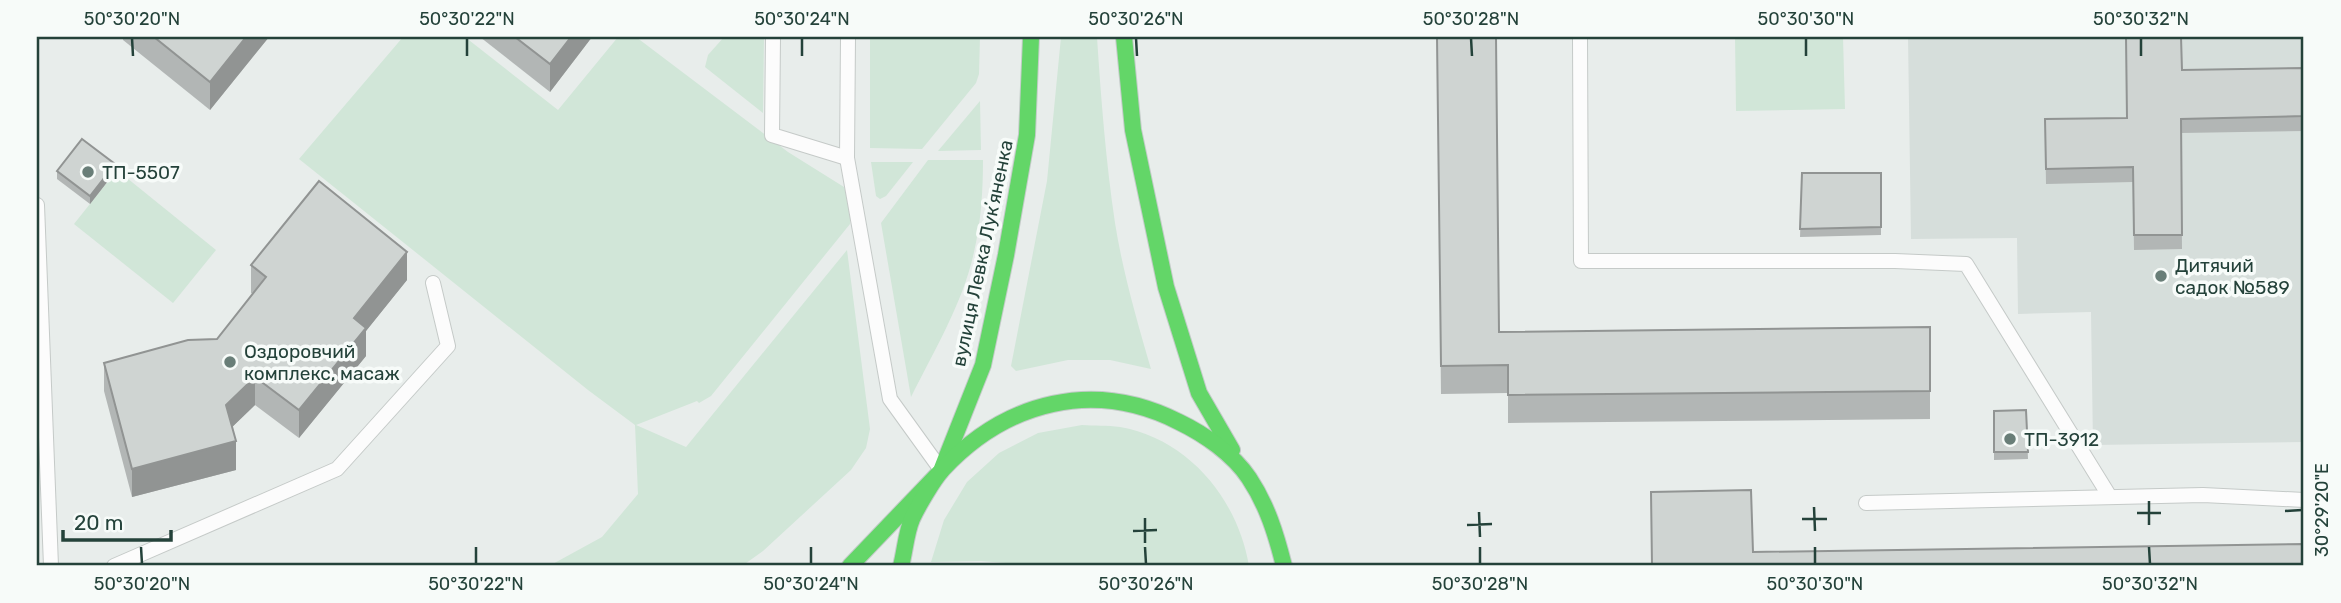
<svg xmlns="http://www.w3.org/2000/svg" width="2341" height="603" viewBox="0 0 2341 603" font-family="Rubik,sans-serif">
  <rect width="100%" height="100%" fill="#e8edeb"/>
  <!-- built -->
  <polygon fill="#d6dedb" points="1908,37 2304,37 2304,442 2093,445 2091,312 2018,314 2017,238 1911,239"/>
  <!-- green -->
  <g fill="#d1e6d8">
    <polygon points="403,37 465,37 558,110 618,37 636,37 788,152 844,187 850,206 850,224 711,396 699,403 697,401 636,425 686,447 847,250 870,429 866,448 851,470 763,551 742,566 549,566 602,537 638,494 635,425 588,390 299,159"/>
    <polygon points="724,37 764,37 763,113 705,67 708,55"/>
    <polygon points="870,37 980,37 979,74 976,83 922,149 870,148"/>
    <path d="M1061 37H1097C1101 99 1106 162 1115 223 1123 273 1137 321 1151 369L1110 360H1068L1016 371 1011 366 1047 181Z"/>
    <polygon points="1735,37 1843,37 1845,109 1736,111"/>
    <polygon points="980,101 981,150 938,151"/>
    <path d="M928 160H983C983 191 981 222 974 252 963 303 934 351 911 397L881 223Z"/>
    <polygon points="871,162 913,162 886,196 880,199 876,196"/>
    <polygon points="117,170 216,250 173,303 74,224"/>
    <path d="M1082 425C1094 426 1107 425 1120 427 1189 439 1238 500 1249 566H1045L981 561 931 562 944 520 967 482 999 453 1038 433Z"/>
  </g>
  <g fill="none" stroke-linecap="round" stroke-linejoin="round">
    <!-- lane casing -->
    <g stroke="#c5cac8" stroke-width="16">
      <g id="lane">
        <polyline points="773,37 772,135 847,158"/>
        <polyline points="848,37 847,158 890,399 939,467"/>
        <polyline points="1580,37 1581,261 1895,261 1966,264 2110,497"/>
        <polyline points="37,205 51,566"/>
        <polyline points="1866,503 2203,495 2304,500"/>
        <polyline points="114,566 337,469 448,346 433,283"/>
      </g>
    </g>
    <!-- fast casing -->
    <g stroke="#c3cbc8" stroke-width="18">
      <g id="fast">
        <polyline points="1124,37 1133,130 1166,287 1199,393 1232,450"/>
        <polyline points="850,566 941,471 983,365 1006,255 1027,135 1031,37"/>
        <path d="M901 566C905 551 906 533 912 519 918 506 933 480 943 469 1007 401 1094 379 1179 422 1204 434 1233 454 1249 478 1267 505 1276 534 1284 566"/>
      </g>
    </g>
    <!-- lane -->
    <use href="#lane" stroke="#fcfcfc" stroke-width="14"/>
    <!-- fast -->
    <use href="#fast" stroke="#63d668" stroke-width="16"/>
  </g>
  <!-- wall -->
  <g fill="#b2b6b5">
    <polygon points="123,37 269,37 210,110 123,40"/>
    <polygon points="480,37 592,37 550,92"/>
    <polygon points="1437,37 1499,332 1930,327 1930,419 1508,423 1508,393 1441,394"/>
    <polygon points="2304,68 2304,131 2181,133 2182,249 2134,250 2133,182 2046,184 2045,119 2127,118 2182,70"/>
    <polygon points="57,171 115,172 90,204 57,179"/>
    <polygon points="1802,173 1881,173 1881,235 1800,237"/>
    <polygon points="251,265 407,280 366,331 366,356 299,438 255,405 232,427 236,470 132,497 104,391 104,363 217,339 253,294 251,293"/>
    <polygon points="2026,410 2028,459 1994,460 1994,411"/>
  </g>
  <!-- shaded-wall -->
  <g fill="#919493">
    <polygon points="246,37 269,37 210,110 210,82"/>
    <polygon points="571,37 592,37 550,92 550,64"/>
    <polygon points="115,164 115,172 90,204 90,196"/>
    <polygon points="407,252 407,280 366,331 366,356 299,438 299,410 354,318"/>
    <polygon points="255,377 255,405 226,433 226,405"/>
    <polygon points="236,441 236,470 132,497 132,469"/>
  </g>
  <!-- building -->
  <g fill="#cfd4d2" stroke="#919493" stroke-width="2">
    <polygon points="154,37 246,37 210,82"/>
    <polygon points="515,37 571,37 550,64"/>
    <polygon points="1437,37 1496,37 1499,332 1930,327 1930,391 1508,395 1508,365 1441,366"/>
    <polygon points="2126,37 2181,37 2182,70 2304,68 2304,116 2181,119 2182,235 2134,235 2133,167 2046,169 2045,119 2127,118"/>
    <polygon points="82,139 115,164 90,196 57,171"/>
    <polygon points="1802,173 1881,173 1881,227 1800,229"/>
    <polygon points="319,181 407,252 354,318 366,328 299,410 255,377 226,405 236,441 132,469 104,363 188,340 217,339 266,277 251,265"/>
    <polygon points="2026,410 2028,452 1994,452 1994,411"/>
    <polygon points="1751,490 1753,552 2303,544 2303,566 1652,566 1651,492"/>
  </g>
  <!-- ticks -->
  <path fill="none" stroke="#24423a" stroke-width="2.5" d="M132 38 133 56M467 38V56M802 38V56M1136 38 1137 56M1471 38 1472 56M1806 38V56M2141 38V56M2149 501V525M1814 507 1815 531M2285 511 2302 510M1479 512 1480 537M2137 513H2161M1145 518V543M1802 519H1827M1467 525 1492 524M1133 531 1157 530M141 547 142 564M476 547V564M811 547V564M1145 547 1146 564M1480 547V564M1815 547V564M2149 547 2150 564"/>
  <!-- markers -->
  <g fill="#697e78" stroke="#f7fbf9" stroke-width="2.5">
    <circle cx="88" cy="172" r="7"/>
    <circle cx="2161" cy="276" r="7"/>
    <circle cx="230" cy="362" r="7"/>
    <circle cx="2010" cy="439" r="7"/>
  </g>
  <g text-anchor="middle" stroke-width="7" stroke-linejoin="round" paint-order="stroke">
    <!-- poi labels -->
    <g font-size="19" fill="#24423a" stroke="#f7fbf9" text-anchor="start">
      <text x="102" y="179">ТП-5507</text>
      <text x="2175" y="272">Дитячий<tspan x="2175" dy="22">садок №589</tspan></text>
      <text x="244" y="358">Оздоровчий<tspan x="244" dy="22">комплекс, масаж</tspan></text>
      <text x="2024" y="446">ТП-3912</text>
    </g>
    <!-- street labels -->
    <g font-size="19" fill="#24423a" stroke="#f7fbf9">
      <text transform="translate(982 253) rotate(-78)" y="7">вулиця Левка Лукʼяненка</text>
    </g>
  </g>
  <!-- border -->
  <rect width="2341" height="603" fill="none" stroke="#f7fbf9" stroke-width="77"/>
  <!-- scale -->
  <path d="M63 530v10h108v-10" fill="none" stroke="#24423a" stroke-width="3.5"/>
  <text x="74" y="530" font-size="21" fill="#24423a" stroke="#f7fbf9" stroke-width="5" paint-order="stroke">20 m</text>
  <rect x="38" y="38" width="2264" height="526" fill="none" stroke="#24423a" stroke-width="2.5"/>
  <g font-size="18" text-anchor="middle" fill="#24423a">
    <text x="132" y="25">50°30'20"N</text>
    <text x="467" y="25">50°30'22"N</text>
    <text x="802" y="25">50°30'24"N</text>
    <text x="1136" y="25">50°30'26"N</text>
    <text x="1471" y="25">50°30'28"N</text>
    <text x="1806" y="25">50°30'30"N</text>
    <text x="2141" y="25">50°30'32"N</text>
    <text transform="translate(2322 510) rotate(-90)" y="6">30°29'20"E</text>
    <text x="142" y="590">50°30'20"N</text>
    <text x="476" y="590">50°30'22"N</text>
    <text x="811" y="590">50°30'24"N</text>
    <text x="1146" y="590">50°30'26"N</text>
    <text x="1480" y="590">50°30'28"N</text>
    <text x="1815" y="590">50°30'30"N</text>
    <text x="2150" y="590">50°30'32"N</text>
  </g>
</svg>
